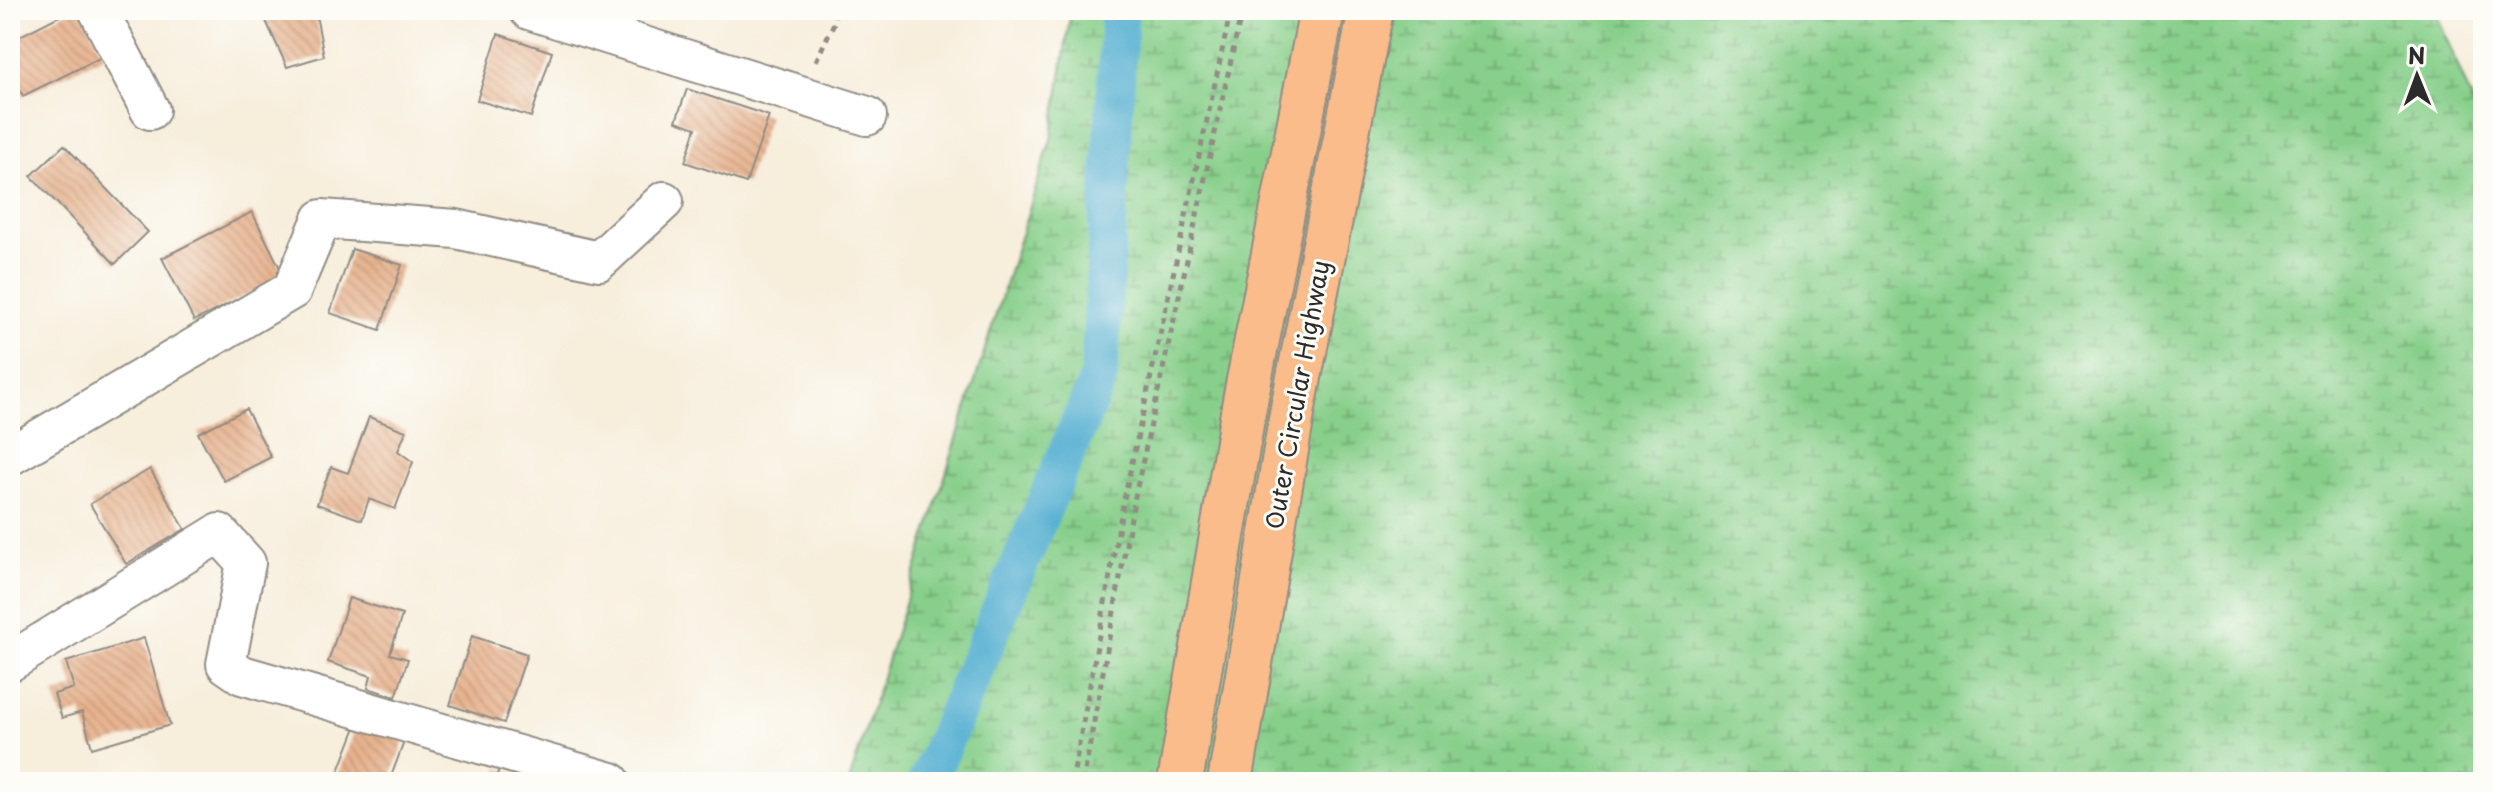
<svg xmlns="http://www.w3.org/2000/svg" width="2493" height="792" viewBox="0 0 2493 792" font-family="'Playpen Sans',sans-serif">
  <defs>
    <pattern id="wetland-marsh" width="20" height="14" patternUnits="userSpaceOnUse" patternTransform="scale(2)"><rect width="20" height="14" fill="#87cf8a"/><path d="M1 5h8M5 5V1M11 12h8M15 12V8" fill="none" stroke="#6fa871"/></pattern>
    <pattern id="building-back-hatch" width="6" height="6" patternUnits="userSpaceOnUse" patternTransform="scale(2)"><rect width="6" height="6" fill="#e6b18c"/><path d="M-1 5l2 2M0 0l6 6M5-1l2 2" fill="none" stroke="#c59879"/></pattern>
  </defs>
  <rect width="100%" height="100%" fill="#fdfcf7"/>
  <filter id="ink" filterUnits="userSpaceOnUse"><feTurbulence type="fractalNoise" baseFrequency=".0125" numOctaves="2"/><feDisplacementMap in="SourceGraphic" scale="16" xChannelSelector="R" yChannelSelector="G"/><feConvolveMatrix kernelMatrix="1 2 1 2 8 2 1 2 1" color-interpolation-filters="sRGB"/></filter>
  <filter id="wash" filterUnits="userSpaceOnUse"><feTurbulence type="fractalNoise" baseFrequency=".006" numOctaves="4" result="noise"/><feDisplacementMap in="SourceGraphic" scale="32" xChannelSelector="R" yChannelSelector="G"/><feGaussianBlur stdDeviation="1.8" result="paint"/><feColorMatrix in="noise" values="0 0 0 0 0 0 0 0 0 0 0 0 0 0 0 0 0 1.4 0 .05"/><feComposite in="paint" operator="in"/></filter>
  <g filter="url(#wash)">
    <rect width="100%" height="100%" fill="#f7eedc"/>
    <!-- wetland -->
    <polygon fill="url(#wetland-marsh)" stroke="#597d5a" stroke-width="2" points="1071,10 2435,10 2483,127 2483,782 849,782 1052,136"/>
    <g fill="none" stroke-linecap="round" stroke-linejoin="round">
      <!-- canal -->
      <polyline stroke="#52afd1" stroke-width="38" points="927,782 1099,377 1120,10"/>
    </g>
    <g id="blocks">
      <!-- building -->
      <g fill="url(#building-back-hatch)">
        <polygon points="71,10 81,10 104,56 23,96 10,71 10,41"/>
        <polygon points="261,10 315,10 324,56 287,67"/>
        <polygon points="498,34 552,52 531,117 477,100"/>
        <polygon points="687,89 769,116 746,183 685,162 696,128 676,121"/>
        <polygon points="64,145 148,232 115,264 31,176"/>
        <polygon points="252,212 284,276 194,321 162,258"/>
        <polygon points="352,249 402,265 380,330 330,313"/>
        <polygon points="246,409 271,457 224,481 198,433"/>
        <polygon points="369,417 406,431 398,451 413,462 395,509 369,499 362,520 317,504 331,467 348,473"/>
        <polygon points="150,469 185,529 126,564 90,504"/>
        <polygon points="349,598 402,615 390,654 408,659 396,697 368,688 371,676 328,662"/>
        <polygon points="472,636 527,654 504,723 450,705"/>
        <polygon points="144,638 170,725 92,748 82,712 62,718 54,694 74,688 66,662"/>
        <polygon points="358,722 405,739 389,782 354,782 337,776"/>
        <polygon points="499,768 545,782 495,782"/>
      </g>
    </g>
  </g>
  <g filter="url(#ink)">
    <use href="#blocks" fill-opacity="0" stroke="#918c84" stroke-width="2"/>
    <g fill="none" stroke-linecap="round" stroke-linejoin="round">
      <!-- street casing -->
      <g stroke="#918c84" stroke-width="42">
        <g id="street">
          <polyline points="98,10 150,110"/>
          <polyline points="529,10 867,116"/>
          <polyline points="10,456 292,290 322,219 456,229 599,261 664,201"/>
          <polyline points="10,662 219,533 246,563 226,664 242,675 611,782"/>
        </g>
      </g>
      <!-- highway casing -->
      <g stroke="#918c84" stroke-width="48">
        <g id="highway">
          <polyline points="1180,782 1245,401 1322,10"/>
          <polyline points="1230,782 1293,408 1371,10"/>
        </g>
      </g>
      <!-- path -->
      <g stroke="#918c84" stroke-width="5" stroke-dasharray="6 6" stroke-linecap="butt">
        <polyline points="2477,10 2483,25"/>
        <polyline points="816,61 834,23 835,10"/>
        <polyline points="1072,782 1124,499 1231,10"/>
        <polyline points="1083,782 1134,501 1242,10"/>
      </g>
      <!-- street -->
      <use href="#street" stroke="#fff" stroke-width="38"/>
      <!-- highway -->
      <use href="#highway" stroke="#f9bc8a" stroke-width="44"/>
    </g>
  </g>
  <g text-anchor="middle" stroke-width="6" stroke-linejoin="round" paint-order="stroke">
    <!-- street labels -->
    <g font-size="24" fill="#2b2b2b" stroke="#fdfcf7">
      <text transform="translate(1298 395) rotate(-80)" y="8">Outer Circular Highway</text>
    </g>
  </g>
  <!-- margin -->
  <rect width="2493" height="792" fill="none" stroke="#fdfcf7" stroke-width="40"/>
  <!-- north arrow -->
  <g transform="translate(2417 76) rotate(359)" stroke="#fdfcf7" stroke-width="6" paint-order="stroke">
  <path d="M0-6L14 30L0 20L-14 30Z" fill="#2b2b2b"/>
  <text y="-12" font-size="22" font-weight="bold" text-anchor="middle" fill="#2b2b2b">N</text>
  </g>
</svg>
